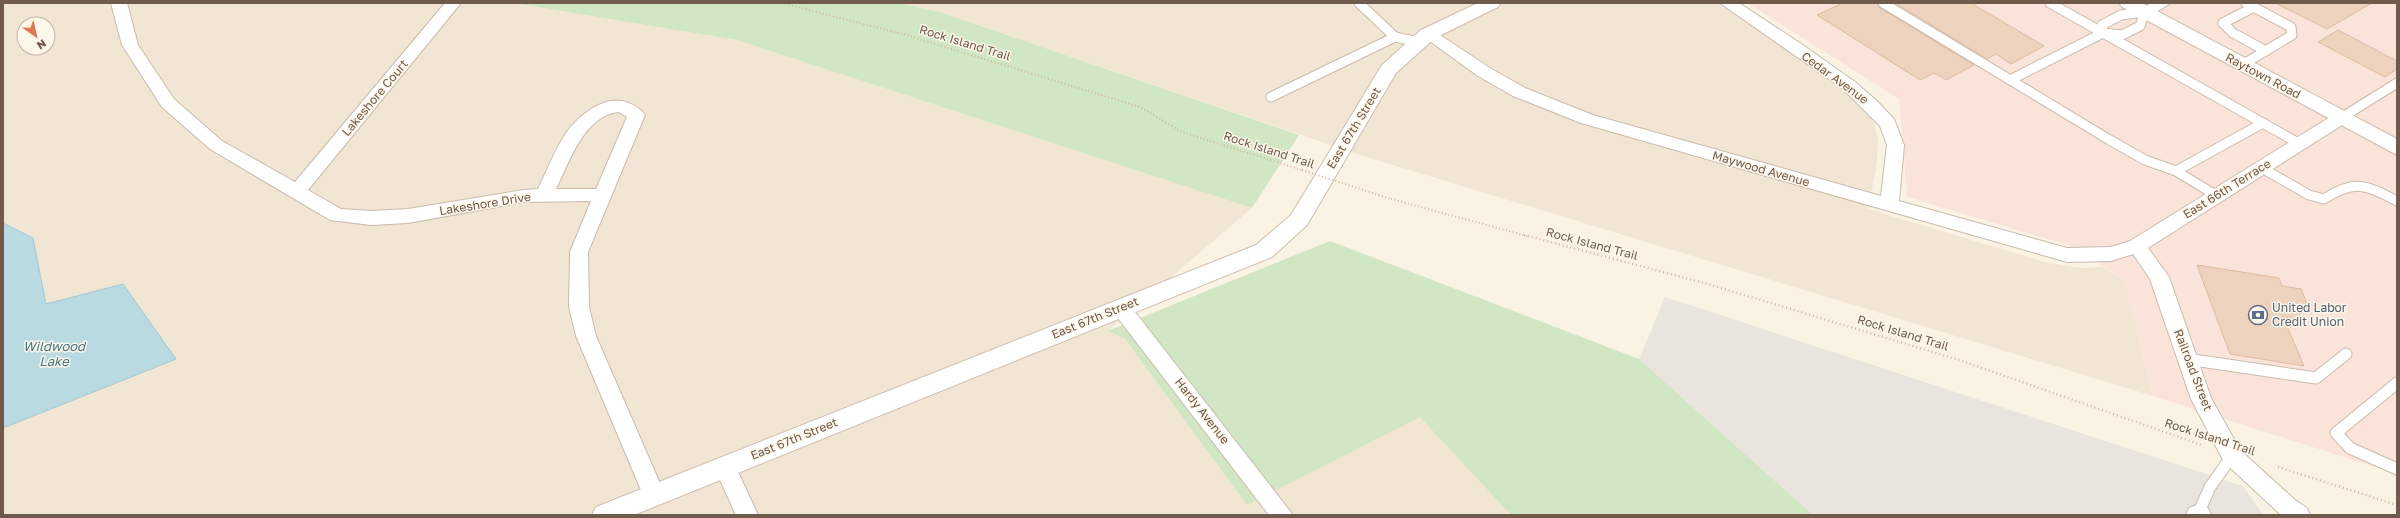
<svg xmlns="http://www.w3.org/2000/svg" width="2400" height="518" viewBox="0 0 2400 518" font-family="'Golos Text',sans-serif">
  <rect width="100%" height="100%" fill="#faf3e4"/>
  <!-- residential -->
  <g fill="#f1e5d3" fill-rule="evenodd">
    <path d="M3 3H513L737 40 1252 208 1108 331 1125 339 1247 505 1420 416 1511 515H3V428L176 359 123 285 46 304 33 238 3 223ZM24 24H48V48H24Z"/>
    <polygon points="898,3 1718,3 1841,86 1864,107 1874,123 1878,140 1877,163 1868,209 2048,263 2082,268 2103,267 2125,281 2153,396 1357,154 940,12"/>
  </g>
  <!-- commercial -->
  <polygon fill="#fae4d9" points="1747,3 2397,3 2397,474 2153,396 2125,281 2074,247 1907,197 1899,99"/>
  <!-- industrial -->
  <polygon fill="#eae4de" points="1665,297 2243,486 2263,515 1813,515 1639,359"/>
  <!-- green -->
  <g fill="#d0e6c4">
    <polygon points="513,3 898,3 940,12 1299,135 1252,208 737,40"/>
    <polygon points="1330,241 1639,359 1813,515 1511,515 1420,417 1247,505 1125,339 1108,331"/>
  </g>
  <!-- water -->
  <polygon fill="#badae2" stroke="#a1c9d3" points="3,223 33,238 46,304 123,284 176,359 3,428"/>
  <!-- building -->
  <g fill="#edd3be" stroke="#dfbaa0">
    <polygon points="1843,3 1877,3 1880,8 1974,65 1946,80 1934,73 1920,80 1817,15"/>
    <polygon points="1895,3 1971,3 2044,46 2011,64 1996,54 1987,59"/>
    <polygon points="2275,3 2372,3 2327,29"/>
    <polygon points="2338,30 2397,61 2397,69 2385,77 2318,42"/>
    <polygon points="2197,265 2279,278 2282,286 2301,289 2311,313 2298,310 2302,320 2283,317 2304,366 2230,354"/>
  </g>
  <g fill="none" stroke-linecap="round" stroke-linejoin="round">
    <!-- lane-far1 casing -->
    <g stroke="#cabbab" stroke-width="11">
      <g id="lane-far1">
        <polyline points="1359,3 1395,37"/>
        <polyline points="1883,3 2108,139 2145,160 2176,171 2217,196"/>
        <polyline points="2050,3 2300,144"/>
        <polyline points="2254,7 2223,23 2233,33 2266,51"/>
        <polygon points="2145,12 2140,26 2122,35 2103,33 2102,25 2121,15"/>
        <polyline points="2242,65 2292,35 2291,27 2246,3"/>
        <polyline points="2010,80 2103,33"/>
        <polyline points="1271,97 1395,37 1419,42"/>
        <polyline points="2341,118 2397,83"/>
        <path d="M2262 168 2309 195 2324 199C2355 179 2366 185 2397 201"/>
        <polyline points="2176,171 2263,123"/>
      </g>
    </g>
    <!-- lane casing -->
    <g stroke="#cabbab" stroke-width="13">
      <g id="lane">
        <polyline points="2187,359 2316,378 2346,354"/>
        <polyline points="2397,383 2336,433 2350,448 2397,469"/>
        <polyline points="2198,514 2210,487 2232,456"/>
      </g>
    </g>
    <!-- street casing -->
    <g stroke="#cabbab" stroke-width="2">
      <g id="street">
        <path d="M111 3H127L138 45 174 99 222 141 295 182 445 3H461L308 190 341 209 371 211 408 209 523 190 538 189C547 171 557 144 569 129 580 115 603 97 622 101 631 103 639 107 645 115L588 252 589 307 596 336 665 495 662 502 654 504 646 502 576 336 569 307 570 252 591 201 523 202 408 223 371 225 330 220 210 149 162 107 122 45ZM619 112 627 117 596 189H556C569 163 584 115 619 112Z"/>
        <polygon points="1720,3 1739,3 1800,43 1855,82 1877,101 1894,119 1904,145 1899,201 2067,248 2111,247 2130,241 2335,114 2347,114 2350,118 2347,122 2148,248 2169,277 2211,398 2240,450 2295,500 2307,508 2310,515 2281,515 2224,462 2191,399 2150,279 2133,254 2111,261 2067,262 1581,123 1513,96 1478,76 1420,34 1422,31 1434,31 1490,68 1525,88 1593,115 1881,196 1887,145 1880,126 1843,89"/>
        <polygon points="2151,3 2171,3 2151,15 2139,15 2137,12"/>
        <polygon points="1121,301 1128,303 1293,515 1269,515 1114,313 1111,308 1114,303"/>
        <polygon points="725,458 733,461 758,515 736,515 714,467 717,461"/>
        <polygon points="2197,505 2208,508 2211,515 2186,515 2189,508"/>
      </g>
    </g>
    <!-- secondary casing -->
    <g stroke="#cfbdac" stroke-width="2">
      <g id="secondary">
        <polygon points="1478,3 1501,3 1498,7 1435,38 1396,73 1307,225 1272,257 634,515 592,515 596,507 1256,245 1291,215 1382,65 1421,30"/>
        <polygon points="2119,3 2142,3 2397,139 2397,155 2122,7"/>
      </g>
    </g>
    <!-- path-far1 -->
    <g stroke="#d2b6a1" stroke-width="2" stroke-dasharray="1 2.5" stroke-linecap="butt">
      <polyline points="782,3 906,35 1140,107 1182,132 1302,170"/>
      <polyline points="1391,199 1527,236"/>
    </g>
    <!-- path -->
    <g stroke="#d2b6a1" stroke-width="2.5" stroke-dasharray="1 3" stroke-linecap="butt">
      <polyline points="1524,235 1708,284 1959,360 2202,445"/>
      <polyline points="2278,467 2397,505"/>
    </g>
    <!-- lane-far1 -->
    <use href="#lane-far1" stroke="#fff" stroke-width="9"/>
    <!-- lane -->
    <use href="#lane" stroke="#fff" stroke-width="11"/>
    <!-- street -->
    <use href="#street" fill="#fff" fill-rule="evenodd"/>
    <!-- secondary -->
    <use href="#secondary" fill="#fff" fill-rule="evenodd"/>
    <!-- path-bridge -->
    <polyline stroke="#d2b6a1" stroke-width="2" stroke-dasharray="1 2.5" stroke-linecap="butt" points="1302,170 1391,199"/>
  </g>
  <!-- icons -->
  <defs>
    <g id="bank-ring" transform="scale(1)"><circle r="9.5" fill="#fdf7ea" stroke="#5c6f8a" stroke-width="1.5"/><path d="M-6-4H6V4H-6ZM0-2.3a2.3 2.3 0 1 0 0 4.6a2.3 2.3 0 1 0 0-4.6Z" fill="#5c6f8a"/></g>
  </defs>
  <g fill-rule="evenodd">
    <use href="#bank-ring" x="2258" y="315"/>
  </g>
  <g text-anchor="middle" stroke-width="3" stroke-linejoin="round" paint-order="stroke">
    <!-- street labels -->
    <g font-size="12" fill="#705a4c" stroke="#fdf7ea">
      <text transform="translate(965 43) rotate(17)" y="4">Rock Island Trail</text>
      <text transform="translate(2263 76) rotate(28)" y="4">Raytown Road</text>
      <text transform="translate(1835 78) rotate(36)" y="4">Cedar Avenue</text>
      <text transform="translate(375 98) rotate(-50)" y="4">Lakeshore Court</text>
      <text transform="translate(1354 128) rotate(-59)" y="4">East 67th Street</text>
      <text transform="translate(1269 150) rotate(18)" y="4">Rock Island Trail</text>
      <text transform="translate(1761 169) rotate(16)" y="4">Maywood Avenue</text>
      <text transform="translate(2227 189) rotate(-32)" y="4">East 66th Terrace</text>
      <text transform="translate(485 204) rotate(-9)" y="4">Lakeshore Drive</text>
      <text transform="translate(1592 244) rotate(15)" y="4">Rock Island Trail</text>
      <text transform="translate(1095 318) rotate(-22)" y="4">East 67th Street</text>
      <text transform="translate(1903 333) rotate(17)" y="4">Rock Island Trail</text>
      <text transform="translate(2193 370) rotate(69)" y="4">Railroad Street</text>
      <text transform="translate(1202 411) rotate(52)" y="4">Hardy Avenue</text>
      <text transform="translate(2210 437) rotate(18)" y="4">Rock Island Trail</text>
      <text transform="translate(794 439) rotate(-22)" y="4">East 67th Street</text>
    </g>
    <!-- service labels -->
    <g font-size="12" fill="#4e5e75" stroke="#fdf7ea" text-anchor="start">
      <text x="2272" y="312">United Labor<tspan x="2272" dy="14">Credit Union</tspan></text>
    </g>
    <!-- water labels -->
    <g font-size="13" font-style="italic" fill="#477682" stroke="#fdf7ea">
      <text x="54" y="351">Wildwood<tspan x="54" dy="15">Lake</tspan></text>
    </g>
  </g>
  <!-- border -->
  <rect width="2400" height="518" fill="none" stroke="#705a4c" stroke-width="8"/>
  <!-- north arrow -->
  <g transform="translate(36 36) rotate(146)"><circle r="19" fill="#fdf7ea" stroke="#c5b8ab"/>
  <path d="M0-3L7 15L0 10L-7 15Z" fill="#db7752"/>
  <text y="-6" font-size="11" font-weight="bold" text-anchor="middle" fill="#705a4c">N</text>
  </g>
</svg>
